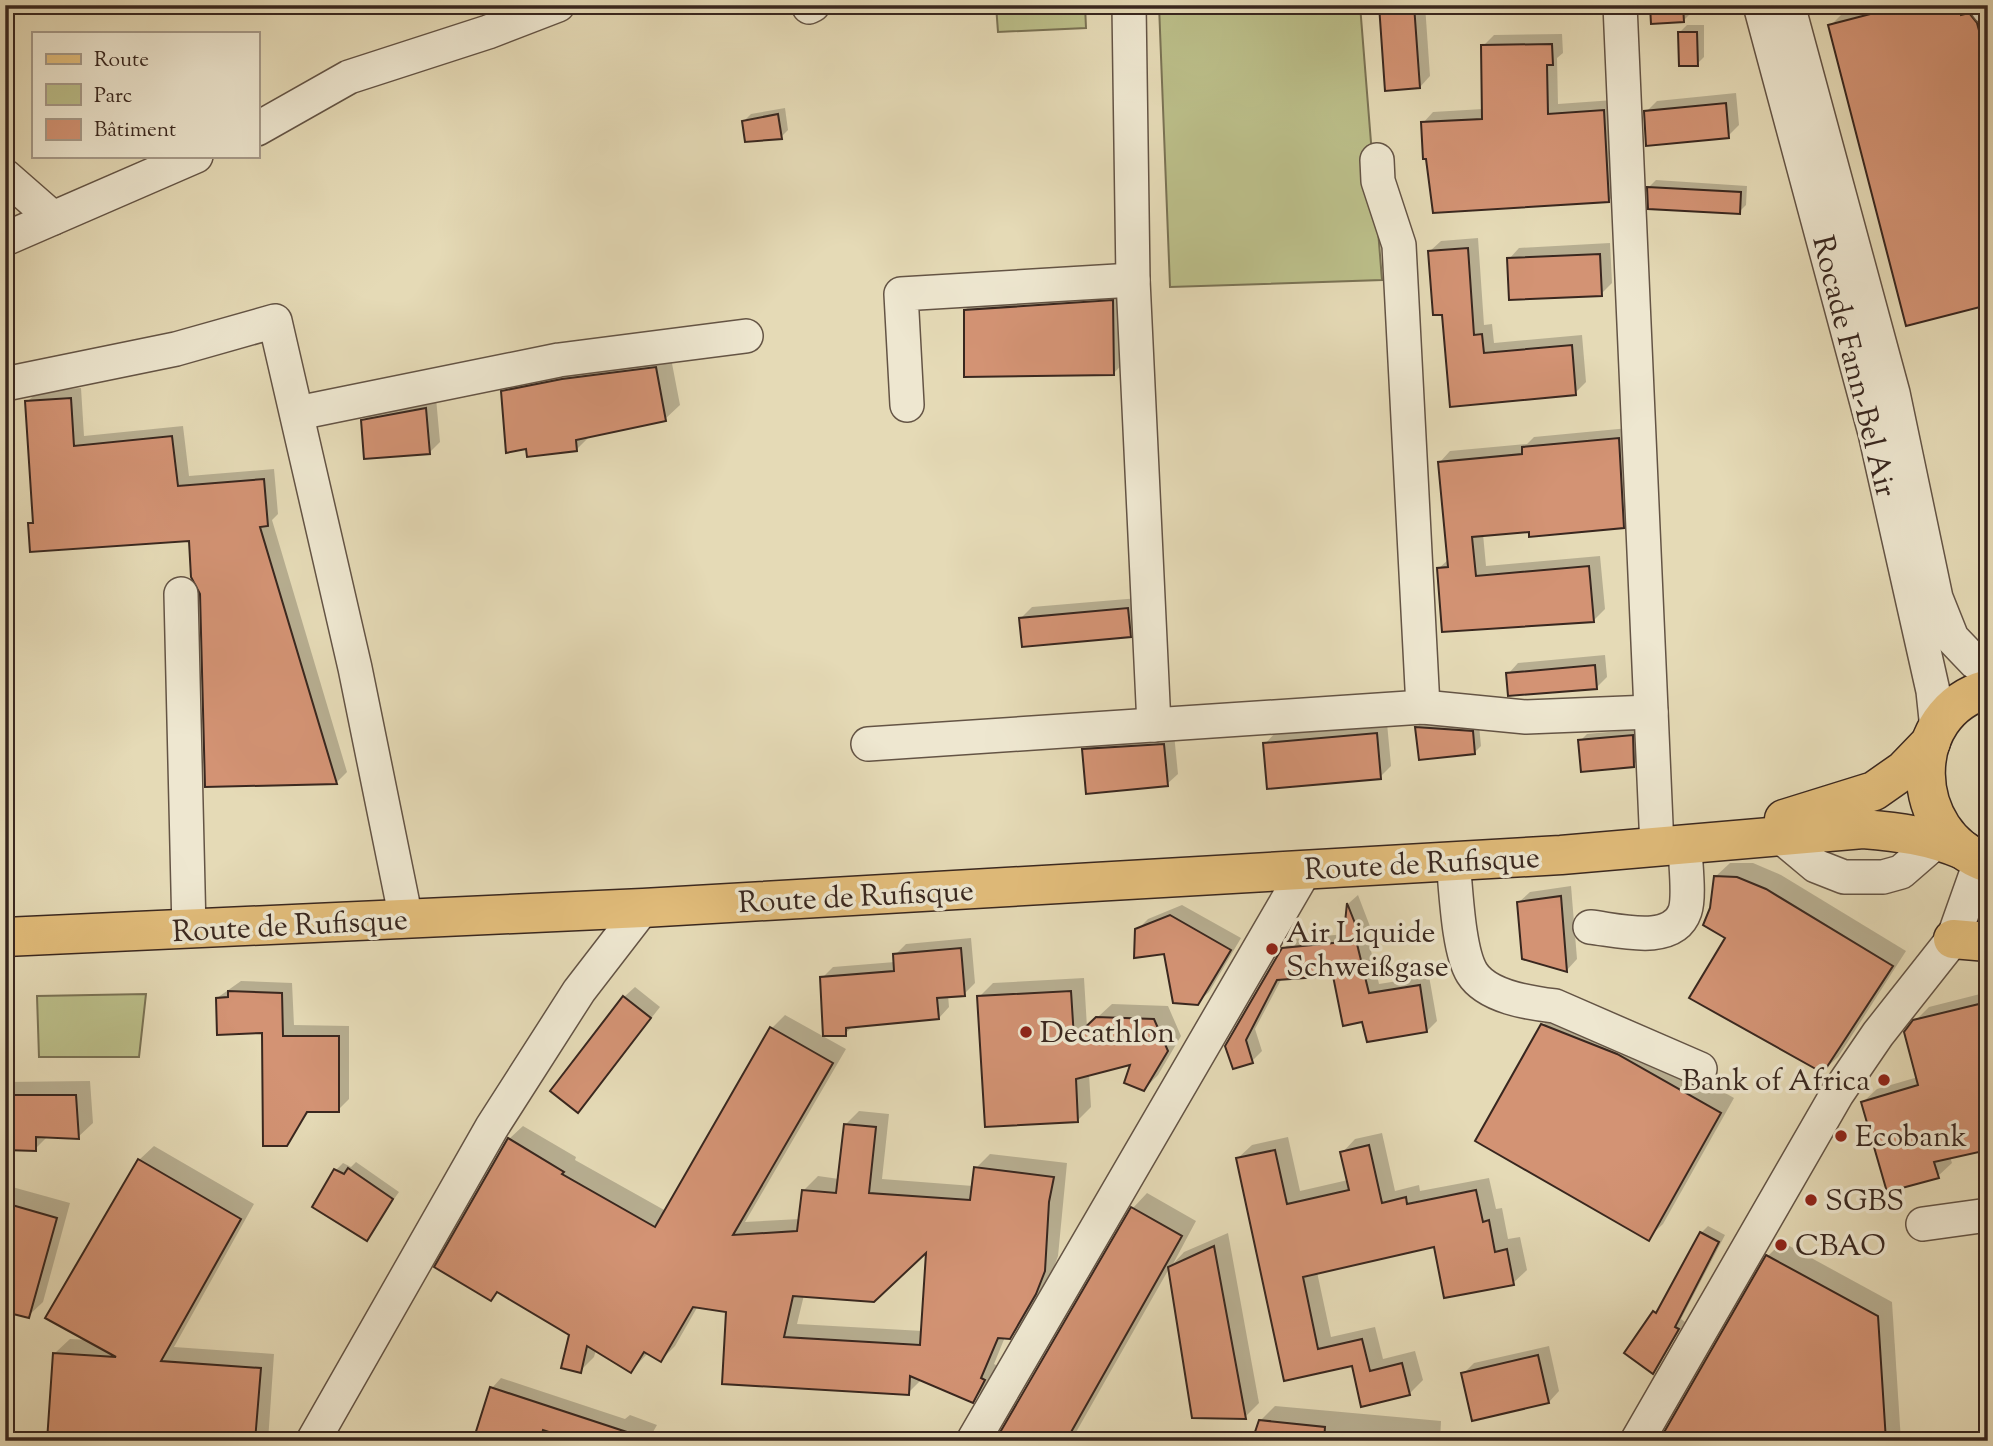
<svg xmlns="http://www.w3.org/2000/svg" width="1993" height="1446" viewBox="0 0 1993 1446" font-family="'Sorts Mill Goudy',serif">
  <rect width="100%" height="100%" fill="#e5dab6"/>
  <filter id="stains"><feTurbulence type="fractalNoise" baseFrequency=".00286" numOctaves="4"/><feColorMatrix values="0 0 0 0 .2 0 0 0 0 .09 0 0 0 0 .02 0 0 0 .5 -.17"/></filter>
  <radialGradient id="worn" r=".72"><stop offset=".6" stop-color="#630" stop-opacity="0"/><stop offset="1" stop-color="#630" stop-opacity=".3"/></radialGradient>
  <!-- green -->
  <g fill="#bbbe89" stroke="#7a7254" stroke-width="2">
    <polygon points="996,5 1085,5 1086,28 998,32"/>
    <polygon points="1159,5 1360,5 1382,280 1170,287"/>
    <polygon points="146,994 139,1057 39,1057 37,996"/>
  </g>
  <!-- shadow -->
  <g fill="#0003" fill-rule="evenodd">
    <polygon points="1380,5 1425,5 1430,76 1420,87"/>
    <polygon points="1652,5 1690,5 1690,14 1683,21"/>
    <polygon points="1868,5 1988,5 1988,303 1830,26 1845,11"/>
    <polygon points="1687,25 1704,25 1704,57 1697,64 1680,32"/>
    <polygon points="1562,34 1563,53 1557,58 1558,104 1614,100 1620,190 1609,200 1423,123 1433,112 1483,109 1483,46 1494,35"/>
    <polygon points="1736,93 1739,125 1728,136 1646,112 1657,101"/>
    <polygon points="785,108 788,130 781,137 744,121 751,114"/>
    <polygon points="1656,180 1747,186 1746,205 1739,212 1649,187"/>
    <polygon points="1478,238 1484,325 1492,324 1494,343 1582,335 1586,382 1575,393 1452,405 1443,313 1430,251 1441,241"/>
    <polygon points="1610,243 1612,283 1601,294 1509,259 1519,248"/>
    <polygon points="1127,287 1128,358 1114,373 965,310 980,296"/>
    <polygon points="670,353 680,405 665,419 591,435 576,450 503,392 517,377"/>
    <polygon points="81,388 84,436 183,426 189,476 274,469 278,514 272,520 347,772 337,782 207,785 202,593 191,539 30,524 35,519 27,402 38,391"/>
    <polygon points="436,398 440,442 429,453 363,421 374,410"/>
    <polygon points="1629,428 1634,515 1623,526 1483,534 1486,566 1600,556 1605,609 1594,620 1438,569 1449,559 1440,462 1450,451 1527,444 1534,437"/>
    <polygon points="1139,598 1141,625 1130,635 1021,618 1032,607"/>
    <polygon points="1605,655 1607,677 1596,688 1508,674 1518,663"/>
    <polygon points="1424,721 1479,725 1481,746 1474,753 1417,727"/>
    <polygon points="1387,723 1391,766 1380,777 1265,744 1275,733"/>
    <polygon points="1639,729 1640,758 1633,765 1580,741 1587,734"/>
    <polygon points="1174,734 1178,774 1167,784 1084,750 1094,739"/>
    <polygon points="1730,863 1753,863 1781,875 1906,951 1838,1057 1823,1071 1728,937 1711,908 1715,877"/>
    <polygon points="1571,886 1577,959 1567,970 1519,902 1530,892"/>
    <polygon points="1358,895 1371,929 1367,934 1379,984 1429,976 1437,1021 1427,1031 1364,1020 1334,974 1282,978 1255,1029 1262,1051 1252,1061 1234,1067 1283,949 1294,939 1345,934 1349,903"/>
    <polygon points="1182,905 1241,938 1209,992 1197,1003 1165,952 1137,930 1148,919"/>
    <polygon points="971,938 975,983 964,994 948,995 949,1007 939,1018 853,1026 845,1034 822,978 833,967 895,962 895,955 906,944"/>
    <polygon points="1084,978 1087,1027 1112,1004 1168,1006 1181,1036 1158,1075 1144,1089 1133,1062 1089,1074 1091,1107 1077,1121 979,997 993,983"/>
    <polygon points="241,981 292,983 294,1025 349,1026 349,1099 338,1110 310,1110 286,1144 264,1031 217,998"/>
    <polygon points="635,987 660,1007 578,1111 624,997"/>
    <polygon points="1988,992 1988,1148 1950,1157 1952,1163 1938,1176 1863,1102 1877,1089 1918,1077 1915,1021 1929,1007"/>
    <polygon points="1558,1010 1632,1040 1734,1098 1663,1224 1648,1238 1543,1025"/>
    <path d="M785 1015 846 1049 745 1222 800 1219 804 1190 818 1176 839 1179 845 1125 859 1111 889 1114 882 1179 973 1186 976 1168 990 1154 1067 1163 1058 1256 1050 1278 1024 1323 1009 1337H1005L994 1364 998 1366 987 1386 973 1400 922 1379 908 1393 724 1383 728 1310 698 1306 675 1346 661 1360 648 1353 631 1371 596 1350 594 1357 580 1371 571 1335 499 1291 491 1299 509 1139 523 1126 576 1157 575 1160 666 1211 771 1029ZM928 1249 923 1331 797 1324 804 1295Z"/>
    <polygon points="90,1081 93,1123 78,1137 48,1136 35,1149 5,1148 5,1082"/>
    <polygon points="1382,1133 1395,1191 1419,1185 1420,1191 1489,1178 1496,1209 1502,1208 1508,1239 1520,1237 1527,1270 1513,1283 1435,1245 1317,1272 1331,1337 1375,1327 1383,1359 1415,1351 1423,1380 1409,1394 1353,1364 1286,1379 1238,1158 1252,1145 1288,1137 1300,1191 1348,1180 1342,1153 1355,1139"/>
    <polygon points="154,1146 254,1204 174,1347 274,1354 268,1441 49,1441 55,1353 70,1339 89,1340 139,1160"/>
    <polygon points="356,1162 399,1192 366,1238 314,1207 336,1170 343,1163 351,1167"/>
    <polygon points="5,1185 70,1203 43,1302 28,1316 5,1310"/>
    <polygon points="1147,1193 1196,1221 1173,1264 1184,1252 1228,1233 1259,1403 1245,1417 1170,1267 1071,1441 1009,1441 1133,1208"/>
    <polygon points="1708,1226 1725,1235 1681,1319 1685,1322 1653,1372 1655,1313 1662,1305 1701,1233"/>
    <polygon points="1782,1242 1892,1302 1901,1441 1661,1441 1768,1256"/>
    <polygon points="1549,1346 1559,1391 1549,1402 1463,1374 1474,1363"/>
    <polygon points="501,1378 625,1419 630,1415 657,1425 653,1432 667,1441 475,1441 492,1388"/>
    <polygon points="5,1392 12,1396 5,1409"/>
    <polygon points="1275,1406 1441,1421 1440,1441 1307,1441 1260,1421"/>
  </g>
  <!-- building -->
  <g fill="#d39374" stroke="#39271f" stroke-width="2" fill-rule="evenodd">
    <polygon points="1379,5 1414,5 1420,88 1385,91"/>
    <polygon points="1650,5 1683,5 1684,22 1651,24"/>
    <polygon points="1905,5 1959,5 1961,15 1969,13 1977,23 1988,64 1988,305 1906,326 1828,25"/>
    <polygon points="1678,32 1697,32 1698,66 1679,66"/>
    <polygon points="1552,44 1553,65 1547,65 1548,114 1604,110 1609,202 1433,213 1426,159 1423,159 1421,122 1482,119 1481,45"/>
    <polygon points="1726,103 1729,138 1646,146 1644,111"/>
    <polygon points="778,114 782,139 745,142 742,121"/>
    <polygon points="1647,187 1741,192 1740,214 1648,209"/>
    <polygon points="1468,248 1474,335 1482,334 1484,353 1572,345 1576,395 1450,407 1442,315 1433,315 1428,251"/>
    <polygon points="1600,254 1602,296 1509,300 1507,258"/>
    <polygon points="1113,300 1114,375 964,377 964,310"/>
    <polygon points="656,367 666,421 576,440 577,451 527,457 526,449 506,453 501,391 562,379"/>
    <polygon points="71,398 74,446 172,436 178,486 264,479 268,526 260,527 337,784 205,787 200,594 191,577 189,541 30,552 28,523 33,523 25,401"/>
    <polygon points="426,408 430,454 364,459 361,420"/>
    <polygon points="1619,438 1624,528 1529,537 1529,532 1472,537 1476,576 1589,566 1594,622 1442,632 1437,568 1448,567 1438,462 1522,454 1522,447"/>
    <polygon points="1128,608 1131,637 1022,647 1019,618"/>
    <polygon points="1595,665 1597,689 1508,696 1506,673"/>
    <polygon points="1415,727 1473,731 1475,754 1419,760"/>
    <polygon points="1377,733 1381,779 1267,789 1263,743"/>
    <polygon points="1633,735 1634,767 1581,772 1578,740"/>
    <polygon points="1164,744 1168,786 1086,794 1082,749"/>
    <polygon points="1714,876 1737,877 1766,889 1893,966 1823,1073 1689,998 1725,938 1703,925 1710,908"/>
    <polygon points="1561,896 1567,972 1522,959 1517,902"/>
    <polygon points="1347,903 1362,941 1357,944 1369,993 1420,985 1427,1032 1367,1042 1362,1022 1343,1026 1333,976 1277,980 1246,1040 1253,1063 1233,1069 1225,1046 1282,948 1343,942"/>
    <polygon points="1170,915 1231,950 1198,1005 1173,1003 1164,954 1134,958 1135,929"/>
    <polygon points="961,948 965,996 937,998 939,1019 846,1028 846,1036 823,1036 820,977 894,971 893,954"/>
    <polygon points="228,991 282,993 283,1036 339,1036 339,1112 307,1112 287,1146 263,1146 262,1033 217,1035 216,998 228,997"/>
    <polygon points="1071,991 1074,1038 1096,1017 1154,1019 1168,1051 1144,1091 1124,1083 1130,1065 1076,1079 1078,1122 985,1127 977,996"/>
    <polygon points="623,996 651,1018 578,1113 550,1091"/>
    <polygon points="1979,1004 1988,1039 1988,1150 1934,1162 1939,1178 1887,1192 1861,1102 1918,1085 1904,1032 1913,1020"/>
    <polygon points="1541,1024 1617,1054 1721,1113 1649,1241 1475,1141"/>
    <path d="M770 1027 833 1063 733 1235 797 1231 802 1190 836 1193 844 1124 876 1127 869 1193 970 1200 974 1167 1054 1177 1049 1202 1045 1271 1036 1294 1010 1339 998 1338 981 1378 985 1380 973 1403 910 1376 909 1395 722 1384 726 1312 693 1307 661 1362 644 1352 631 1373 587 1346 581 1373 561 1368 569 1335 497 1292 491 1301 434 1267 508 1138 564 1172 562 1174 655 1227ZM926 1253 920 1345 784 1337 793 1296 874 1302Z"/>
    <polygon points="5,1095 76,1095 79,1139 36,1137 36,1151 5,1150"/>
    <polygon points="1369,1145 1382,1203 1406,1197 1407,1204 1476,1190 1483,1222 1489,1220 1495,1252 1507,1249 1514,1285 1444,1298 1434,1247 1303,1277 1318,1349 1362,1339 1370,1371 1402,1363 1410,1395 1361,1407 1352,1366 1284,1381 1236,1158 1275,1150 1287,1204 1349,1190 1340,1152"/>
    <polygon points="138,1159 241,1219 161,1361 261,1368 255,1441 47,1441 53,1353 116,1357 45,1318"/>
    <polygon points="348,1168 393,1199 367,1241 312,1207 334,1169 344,1174"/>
    <polygon points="5,1203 57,1218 29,1318 5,1312"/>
    <polygon points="1131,1207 1182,1236 1066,1441 995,1441"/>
    <polygon points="1700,1232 1719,1242 1675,1327 1679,1329 1653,1374 1624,1353 1653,1311 1656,1313"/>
    <polygon points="1214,1246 1246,1419 1192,1418 1168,1267"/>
    <polygon points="1766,1255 1878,1316 1886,1441 1659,1441"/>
    <polygon points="1538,1355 1549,1403 1472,1421 1461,1373"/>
    <polygon points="490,1387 642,1437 641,1441 576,1441 543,1430 540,1441 473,1441"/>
    <polygon points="1259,1420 1325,1427 1324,1441 1252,1441"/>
  </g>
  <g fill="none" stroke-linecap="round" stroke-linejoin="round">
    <!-- minor casing -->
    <g stroke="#645445" stroke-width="36">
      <g id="minor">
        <polyline points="1129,5 1133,280 1154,725"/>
        <polyline points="1620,5 1657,847"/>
        <polyline points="1760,5 1875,433 1933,691 1937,729"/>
        <polyline points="1788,5 1893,393 1936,598 1952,638 1975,662 1988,671"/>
        <polyline points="1986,5 1988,8"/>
        <polyline points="809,7 813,5"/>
        <polyline points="257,129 349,77 488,32 558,5"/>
        <polyline points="1377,160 1378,181 1399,245 1423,707"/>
        <polyline points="5,176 53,218"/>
        <polyline points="5,239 196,156"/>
        <polyline points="5,384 176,349 275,321 355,668 406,919"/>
        <polyline points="907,405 901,294 1133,280"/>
        <polyline points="298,413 559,360 746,336"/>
        <polyline points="181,594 189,930"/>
        <polyline points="868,744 1423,707 1526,717 1651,712"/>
        <polyline points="1780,836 1816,866 1844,877 1883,877 1901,872 1939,839"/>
        <path d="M1453 861C1456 888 1458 951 1472 973 1487 997 1529 1003 1555 1006L1700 1069"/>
        <path d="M1590 927C1618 930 1673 946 1685 911 1690 896 1685 861 1685 844"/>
        <polyline points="1923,1224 1988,1215"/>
        <polyline points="313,1441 492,1127 579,991 643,908"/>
        <polyline points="973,1441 1305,870"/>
        <polyline points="1637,1441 1837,1094 1878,1034 1953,939 1981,860"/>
      </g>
    </g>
    <!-- major casing -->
    <g stroke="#39271f" stroke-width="41">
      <g id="major">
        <path d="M1988 689C1903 712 1907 835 1988 863"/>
        <polyline points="1784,819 1874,791 1904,770 1931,742"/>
        <path d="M5 937 643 908 1561 855 1863 829C1899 832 1930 836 1963 850"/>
        <polyline points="1953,939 1988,942"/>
      </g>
    </g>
    <!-- minor -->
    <use href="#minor" stroke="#eee7d0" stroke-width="33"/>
    <!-- major -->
    <use href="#major" stroke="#e2bd7b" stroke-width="38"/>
  </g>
  <!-- markers -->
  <g fill="#8f2418" stroke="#eee7d0" stroke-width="2.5">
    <circle cx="1272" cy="949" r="7"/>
    <circle cx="1026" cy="1032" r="7"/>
    <circle cx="1884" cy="1080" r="7"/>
    <circle cx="1841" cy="1136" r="7"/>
    <circle cx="1811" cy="1200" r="7"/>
    <circle cx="1781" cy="1245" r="7"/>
  </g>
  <g text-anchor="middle" stroke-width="7" stroke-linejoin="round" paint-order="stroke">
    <!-- street labels -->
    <g font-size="30" fill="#39271f" stroke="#eee7d0">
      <text transform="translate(1855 366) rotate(76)" y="10">Rocade Fann-Bel Air</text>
      <text transform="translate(1422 863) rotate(-3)" y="10">Route de Rufisque</text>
      <text transform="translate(856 896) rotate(-3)" y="10">Route de Rufisque</text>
      <text transform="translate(290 925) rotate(-3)" y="10">Route de Rufisque</text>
    </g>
    <!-- poi labels -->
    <g font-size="30" fill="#39271f" stroke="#eee7d0" text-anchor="start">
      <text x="1286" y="942">Air Liquide<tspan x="1286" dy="34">Schweißgase</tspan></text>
      <text x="1040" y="1042">Decathlon</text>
      <text x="1870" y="1090" text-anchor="end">Bank of Africa</text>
      <text x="1855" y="1146">Ecobank</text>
      <text x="1825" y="1210">SGBS</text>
      <text x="1795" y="1255">CBAO</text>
    </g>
  </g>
  <!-- margin -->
  <rect width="1993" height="1446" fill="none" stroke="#e5dab6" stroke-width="28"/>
  <rect x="7" y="7" width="1979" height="1432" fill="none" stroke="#39271f" stroke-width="3.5"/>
  <rect x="14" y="14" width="1965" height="1418" fill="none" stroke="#39271f" stroke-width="2"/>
  <!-- legend -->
  <rect x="32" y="32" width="228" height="126" fill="#eee7d0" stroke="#a69a89" stroke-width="2"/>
  <rect x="46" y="54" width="35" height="10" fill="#e2bd7b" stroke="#a69a89" stroke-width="2"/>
  <text x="94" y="66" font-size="21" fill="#39271f">Route</text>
  <rect x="46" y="84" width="35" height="21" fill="#bbbe89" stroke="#a69a89" stroke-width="2"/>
  <text x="94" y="102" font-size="21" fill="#39271f">Parc</text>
  <rect x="46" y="119" width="35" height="21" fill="#d39374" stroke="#a69a89" stroke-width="2"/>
  <text x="94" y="136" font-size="21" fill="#39271f">Bâtiment</text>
  <rect width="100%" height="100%" filter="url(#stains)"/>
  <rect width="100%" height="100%" fill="url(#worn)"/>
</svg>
